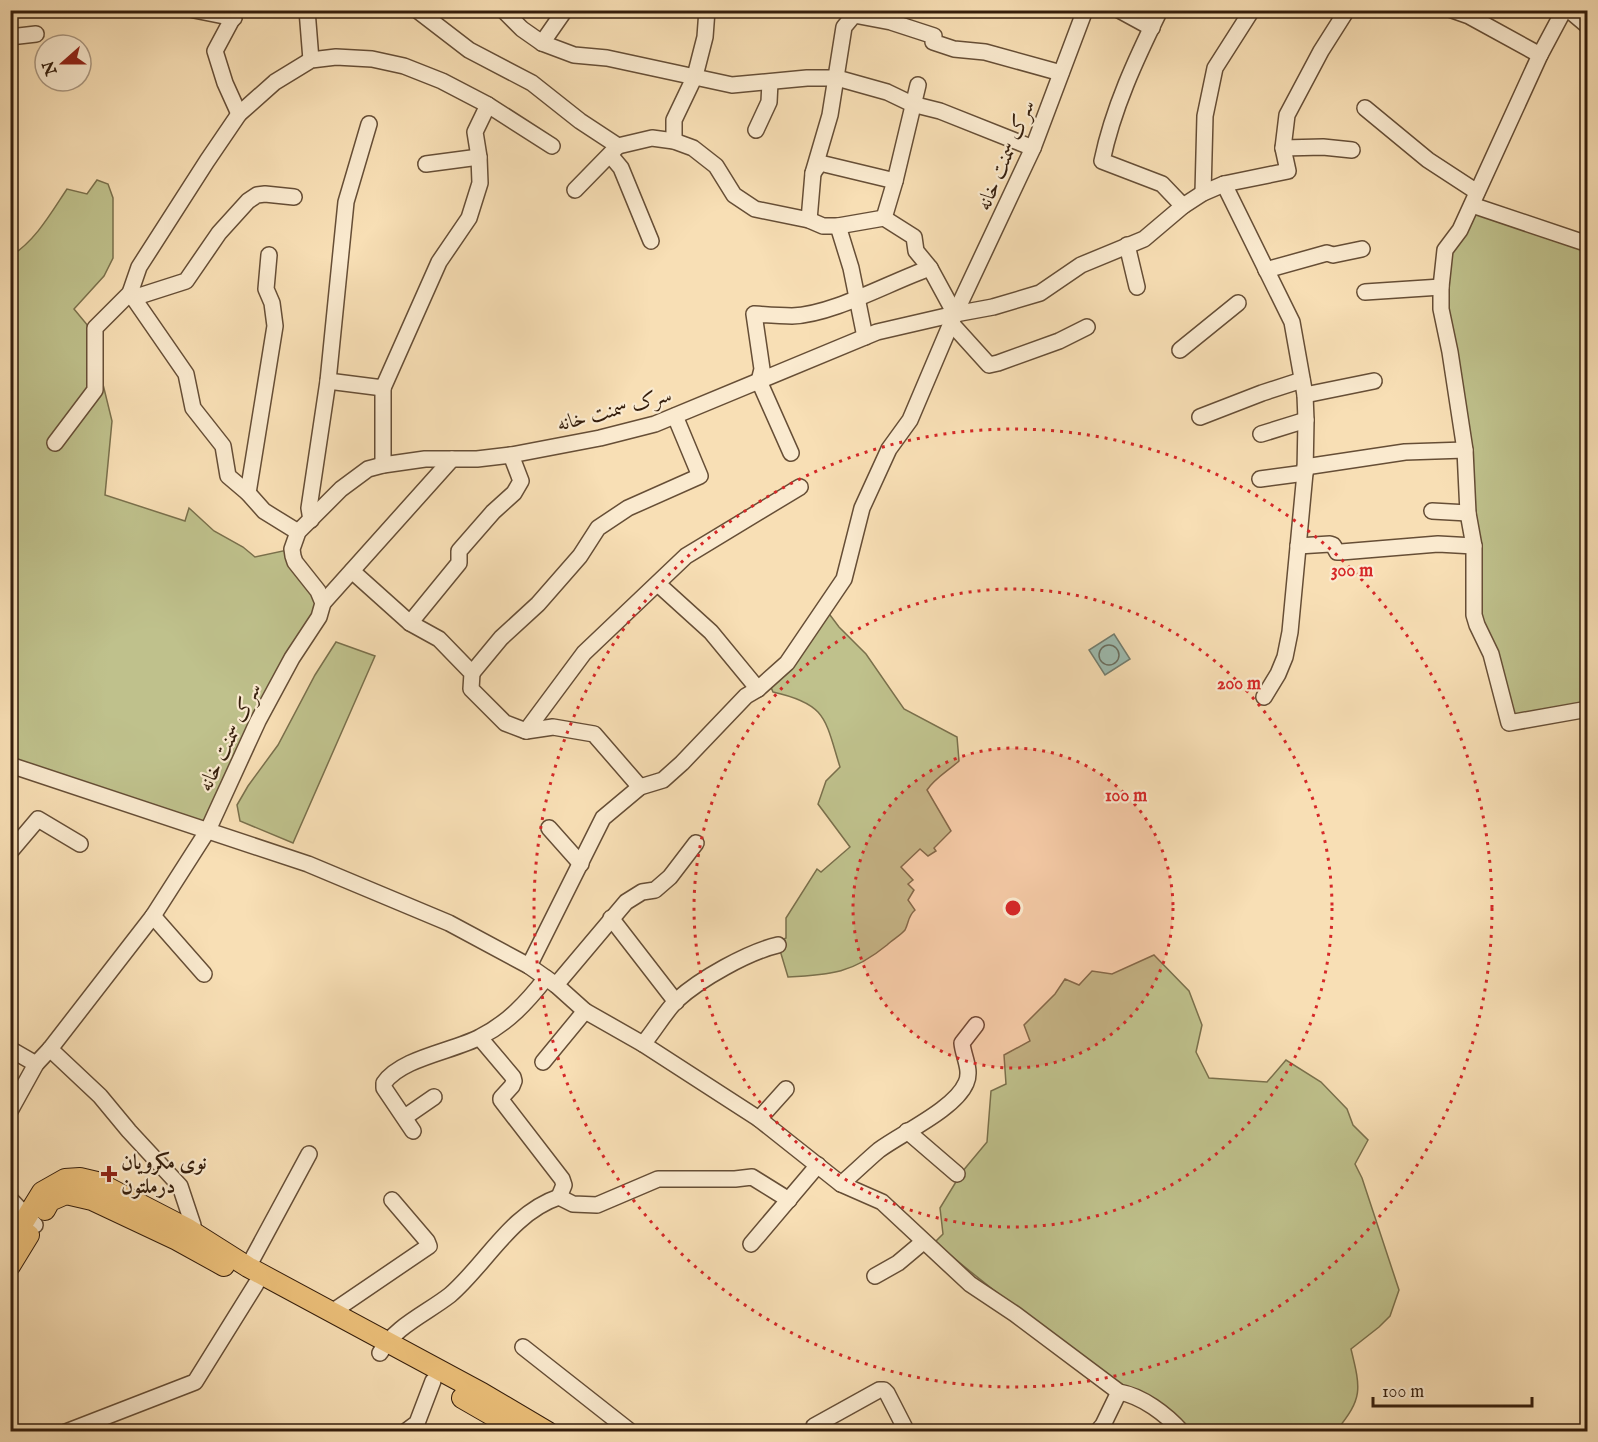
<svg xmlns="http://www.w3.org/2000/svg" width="1598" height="1442" viewBox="0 0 1598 1442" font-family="'IM FELL English',Amiri,serif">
  <rect width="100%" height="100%" fill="#f8dfb5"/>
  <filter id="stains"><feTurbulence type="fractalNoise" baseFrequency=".00333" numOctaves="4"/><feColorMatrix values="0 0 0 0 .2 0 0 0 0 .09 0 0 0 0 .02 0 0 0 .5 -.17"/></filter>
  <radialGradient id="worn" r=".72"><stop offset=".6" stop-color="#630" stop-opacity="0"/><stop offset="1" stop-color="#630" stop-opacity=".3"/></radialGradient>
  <!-- green -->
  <g fill="#bfc18c" stroke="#7a704c" stroke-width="1.5">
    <path d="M97 180 108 184 113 198V258L104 276 74 309 89 327 112 421 105 495 185 521 189 508 214 531 243 547 255 557 292 549 323 603 208 830 11 765V256C36 240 51 213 67 189L87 194Z"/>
    <polygon points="1472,205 1587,244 1587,709 1509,723 1477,625 1475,583 1441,309 1453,238"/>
    <path d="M824 607 839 627 866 654 904 709 957 737 959 761C948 771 935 778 927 790L951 831 934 848 936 851 928 856 920 849 901 867 913 880 908 884 914 890 908 900 915 910C908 916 909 922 905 930 901 935 892 940 887 945 853 973 831 975 788 977L779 947 782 940 786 938V918L817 869 821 872 850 847 818 804 826 781 840 767C825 719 827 704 773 692L768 680Z"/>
    <polygon points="336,642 375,656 293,843 240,821 237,805 248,786 278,745 315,675"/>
    <path d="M1154 955 1189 991 1202 1025 1196 1052 1209 1078 1267 1082 1286 1060 1321 1082 1347 1109 1353 1125 1368 1140 1355 1164 1362 1178 1399 1290 1390 1316 1379 1327 1351 1349C1361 1390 1363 1398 1336 1431H1190C1168 1408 1147 1403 1122 1385 1059 1339 995 1294 935 1242L943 1234 940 1208 962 1172 987 1142 991 1091 1006 1084 1004 1055 1030 1041 1024 1025 1055 994 1065 979 1079 985 1092 971 1112 974Z"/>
  </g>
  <!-- water -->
  <polygon fill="#9dbcb0" stroke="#737d6e" stroke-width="1.5" points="1114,634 1130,659 1105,675 1089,650"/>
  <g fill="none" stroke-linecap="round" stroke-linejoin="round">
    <!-- shore -->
    <circle stroke="#696d5e" stroke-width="1.5" cx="1109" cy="655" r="10"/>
    <!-- minor casing -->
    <g stroke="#664e36" stroke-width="18">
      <g id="minor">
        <polyline points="194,10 234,18"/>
        <polyline points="237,10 215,51 225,83 239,114"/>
        <polyline points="307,10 311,60"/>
        <polyline points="417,10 469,50 532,83 580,121 618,146 652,138 674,141 693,148 716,166 734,195 755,209 809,220 823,226 838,226 884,218 914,237 916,251 930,268 955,314 910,420 889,449 862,508 844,579 787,663 758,689 746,696 682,763 663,780 640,787 603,818 529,966"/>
        <polyline points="503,10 522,29 542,43 574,55 607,58 732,85 807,78 837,78 887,92 912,104 940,111 1033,148"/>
        <polyline points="1119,10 1152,28"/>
        <path d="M1160 10C1136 59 1113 108 1102 161L1162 184 1183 206"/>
        <polyline points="1452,10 1469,16 1540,55"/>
        <polyline points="1564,10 1540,55 1460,230 1445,250 1441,287 1441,309 1450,352 1465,450 1468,513 1474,546 1474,615 1477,625 1491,654 1509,723 1588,709"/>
        <polyline points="1569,10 1588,26"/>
        <polyline points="10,37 36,34"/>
        <polyline points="542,43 565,10"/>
        <polyline points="1365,108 1428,160 1477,192"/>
        <polyline points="756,130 769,102 770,82"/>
        <polyline points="674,141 674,120 695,76 705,37 707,10"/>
        <polyline points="1283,148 1323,147 1352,150"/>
        <polyline points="611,156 621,168 651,241"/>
        <polyline points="426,164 479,157"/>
        <polyline points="813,173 820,163 895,181"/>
        <polyline points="1224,184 1292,322 1305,395 1306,420 1305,473 1290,632 1285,657 1278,674 1264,697"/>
        <polyline points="575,190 617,147"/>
        <polyline points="1203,193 1205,116 1215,68 1252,10"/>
        <polyline points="1472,205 1588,244"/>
        <polyline points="884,218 895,181 918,85"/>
        <polyline points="809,220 813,173 830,115 844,27 854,15 891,22 934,36 933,42 954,49 985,52 1061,73"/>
        <polyline points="838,226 851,268 865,337"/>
        <polyline points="1127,245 1137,287"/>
        <polyline points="1266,270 1327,253 1333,255 1362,249"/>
        <polyline points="1365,292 1441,287"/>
        <polyline points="130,293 186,374 193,408 223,446 228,476 248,493 264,511 298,532"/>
        <polyline points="133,298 186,281 219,233 248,201 257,195 265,194 294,197"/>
        <polyline points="955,314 993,307 1040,293 1081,265 1144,239 1183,206 1203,193 1224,184 1288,171 1283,148 1287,115 1321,51 1347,10"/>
        <polyline points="951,323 989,365 998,363 1059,341 1087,327"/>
        <polyline points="1180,350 1238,303"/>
        <polyline points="328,381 383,388 439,262 469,218 480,183 479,157 475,132 488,105"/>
        <polyline points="383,388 383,465"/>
        <polyline points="1305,395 1374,381"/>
        <polyline points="1200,417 1262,393 1302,380"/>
        <polyline points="1261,434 1306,420"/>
        <polyline points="55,443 95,390 95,328 130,293 139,267 207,161 239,114 275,82 311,60 336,57 372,59 404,66 442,81 488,105 552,146"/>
        <path d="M791 453 759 381 762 369 754 314C767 315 780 316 792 316 832 315 890 282 930 268"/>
        <polyline points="1305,467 1405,452 1465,450"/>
        <polyline points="1260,479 1305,473"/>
        <polyline points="248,493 275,326 272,303 266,289 269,255"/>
        <polyline points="1432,511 1468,513"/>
        <polyline points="311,520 309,508 328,381 346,202 369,124"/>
        <polyline points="1298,546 1330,544 1333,545 1337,552 1341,552 1438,544 1474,546"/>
        <polyline points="352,571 410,623 439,639 472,673 471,689 505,723 526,731 553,727 594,734 640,787"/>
        <polyline points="658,584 711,632 758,689"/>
        <polyline points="323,603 452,459"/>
        <polyline points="410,623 459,563 459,551 493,512 514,493 521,481 511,455"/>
        <polyline points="472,673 501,638 538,604 580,556 598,528 628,508 700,476 675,416"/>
        <polyline points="526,731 584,653 686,556 800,487"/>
        <path d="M10 765 308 864 449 923 529 966 556 985 585 1011 643 1044 759 1119 841 1184 882 1202 970 1284 1015 1314 1119 1392C1142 1396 1166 1414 1182 1432"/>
        <polyline points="549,828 581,864"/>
        <polyline points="10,852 38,819 80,844"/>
        <polyline points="153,916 204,974"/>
        <polyline points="611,918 676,1002"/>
        <polyline points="556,985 626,902 642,892 655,890 670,877 696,843"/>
        <polyline points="480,1038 513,1077 514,1081 512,1086 501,1098 501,1100 562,1179 564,1185 559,1197"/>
        <path d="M643 1044C655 1030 664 1013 677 1000 700 979 748 952 778 945"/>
        <polyline points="10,1049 36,1064"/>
        <polyline points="50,1049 100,1096 129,1131 180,1186 193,1225 188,1229"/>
        <polyline points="543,1062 585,1011"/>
        <polyline points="10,1111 36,1064 50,1049 153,916 208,830 258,721 292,658 319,617 323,603 318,591 295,562 293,556 292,549 298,532 341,489 368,469 383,465 425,459 477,459 511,455 600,438 655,424 877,332 955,314 1033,148 1085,10"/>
        <polyline points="405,1117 434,1097"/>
        <polyline points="759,1119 786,1089"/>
        <path d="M413 1131 384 1088V1083C401 1058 454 1051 480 1037 508 1023 527 1002 546 978"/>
        <polyline points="907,1131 957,1174"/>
        <path d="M841 1184C854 1173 866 1161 879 1150 902 1133 955 1109 966 1083 972 1070 963 1056 962 1043L976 1025"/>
        <polyline points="10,1199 35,1225"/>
        <polyline points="751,1244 818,1165"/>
        <polyline points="248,1267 309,1154"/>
        <polyline points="875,1276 898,1263 923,1242"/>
        <polyline points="332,1312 429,1246 427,1241 392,1200"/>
        <polyline points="523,1347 631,1432"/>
        <path d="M380 1353C394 1327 427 1313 450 1295 486 1264 511 1213 559 1197L573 1204 597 1205 658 1179H735L752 1177 789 1200"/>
        <polyline points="814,1426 879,1390 884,1390 887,1393 907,1432"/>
        <polyline points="66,1432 195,1382 256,1284"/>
        <polyline points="405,1432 417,1423 433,1381"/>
        <polyline points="1097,1432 1103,1425 1119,1392"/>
      </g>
    </g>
    <!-- major casing -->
    <g stroke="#351e0c" stroke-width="22">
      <g id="major">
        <polyline points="45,1210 50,1201 66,1194 92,1200 177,1240 224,1266"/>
        <polyline points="10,1244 42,1192 65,1179 80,1178 97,1182 188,1229 248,1267 482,1393 548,1432"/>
        <polyline points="10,1266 29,1235"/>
        <polyline points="462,1398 521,1432"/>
      </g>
    </g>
    <!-- minor -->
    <use href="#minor" stroke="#faeacf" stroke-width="15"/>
    <!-- major -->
    <use href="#major" stroke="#ecc07a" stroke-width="20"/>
  </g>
  <!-- distance rings -->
  <circle cx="1013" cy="908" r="160" fill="#d62828" fill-opacity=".12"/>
  <g fill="none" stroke="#d62828" stroke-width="3" stroke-dasharray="3 6">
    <circle cx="1013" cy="908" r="160"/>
    <circle cx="1013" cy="908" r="319"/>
    <circle cx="1013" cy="908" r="479"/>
  </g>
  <!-- markers -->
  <path fill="#8f2418" stroke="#faeacf" stroke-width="2" d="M106 1165h6v6h6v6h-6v6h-6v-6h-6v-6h6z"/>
  <g text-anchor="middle" stroke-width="4.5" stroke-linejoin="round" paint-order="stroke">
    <!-- street labels -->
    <g font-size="21" fill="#351e0c" stroke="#faeacf">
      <text transform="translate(1005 155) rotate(-67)" y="7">سرک سمنت خانه</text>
      <text transform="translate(614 409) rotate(-15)" y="7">سرک سمنت خانه</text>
      <text transform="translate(229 737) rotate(-64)" y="7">سرک سمنت خانه</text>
    </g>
    <!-- poi labels -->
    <g font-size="21" font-weight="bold" fill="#351e0c" stroke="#faeacf" text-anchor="start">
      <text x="121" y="1169">نوی مکرویان<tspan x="121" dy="24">درملتون</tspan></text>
    </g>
  </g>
  <circle cx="1013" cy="908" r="9" fill="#d62828" stroke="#faeacf" stroke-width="3"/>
  <g font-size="18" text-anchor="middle" font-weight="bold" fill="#d62828" stroke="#faeacf" stroke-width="4.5" stroke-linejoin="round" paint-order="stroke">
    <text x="1352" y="576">300 m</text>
    <text x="1239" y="689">200 m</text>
    <text x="1126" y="801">100 m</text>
  </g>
  <!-- margin -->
  <rect width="1598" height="1442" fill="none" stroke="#f8dfb5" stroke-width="36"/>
  <rect x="12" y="12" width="1574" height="1418" fill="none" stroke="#351e0c" stroke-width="3"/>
  <rect x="18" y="18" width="1562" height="1406" fill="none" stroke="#351e0c" stroke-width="1.5"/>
  <!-- north arrow -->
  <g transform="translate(63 63) rotate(249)"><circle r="28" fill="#faeacf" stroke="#ab9881" stroke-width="1.5"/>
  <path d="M0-4.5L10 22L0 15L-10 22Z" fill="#8f2418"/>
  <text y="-9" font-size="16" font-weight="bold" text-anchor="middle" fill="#351e0c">N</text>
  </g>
  <!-- scale -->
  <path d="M1373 1397v9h159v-9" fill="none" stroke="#351e0c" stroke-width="3"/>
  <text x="1382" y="1397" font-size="18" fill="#351e0c" stroke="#faeacf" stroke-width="4.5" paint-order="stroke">100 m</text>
  <rect width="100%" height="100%" filter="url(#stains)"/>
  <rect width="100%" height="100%" fill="url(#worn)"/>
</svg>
